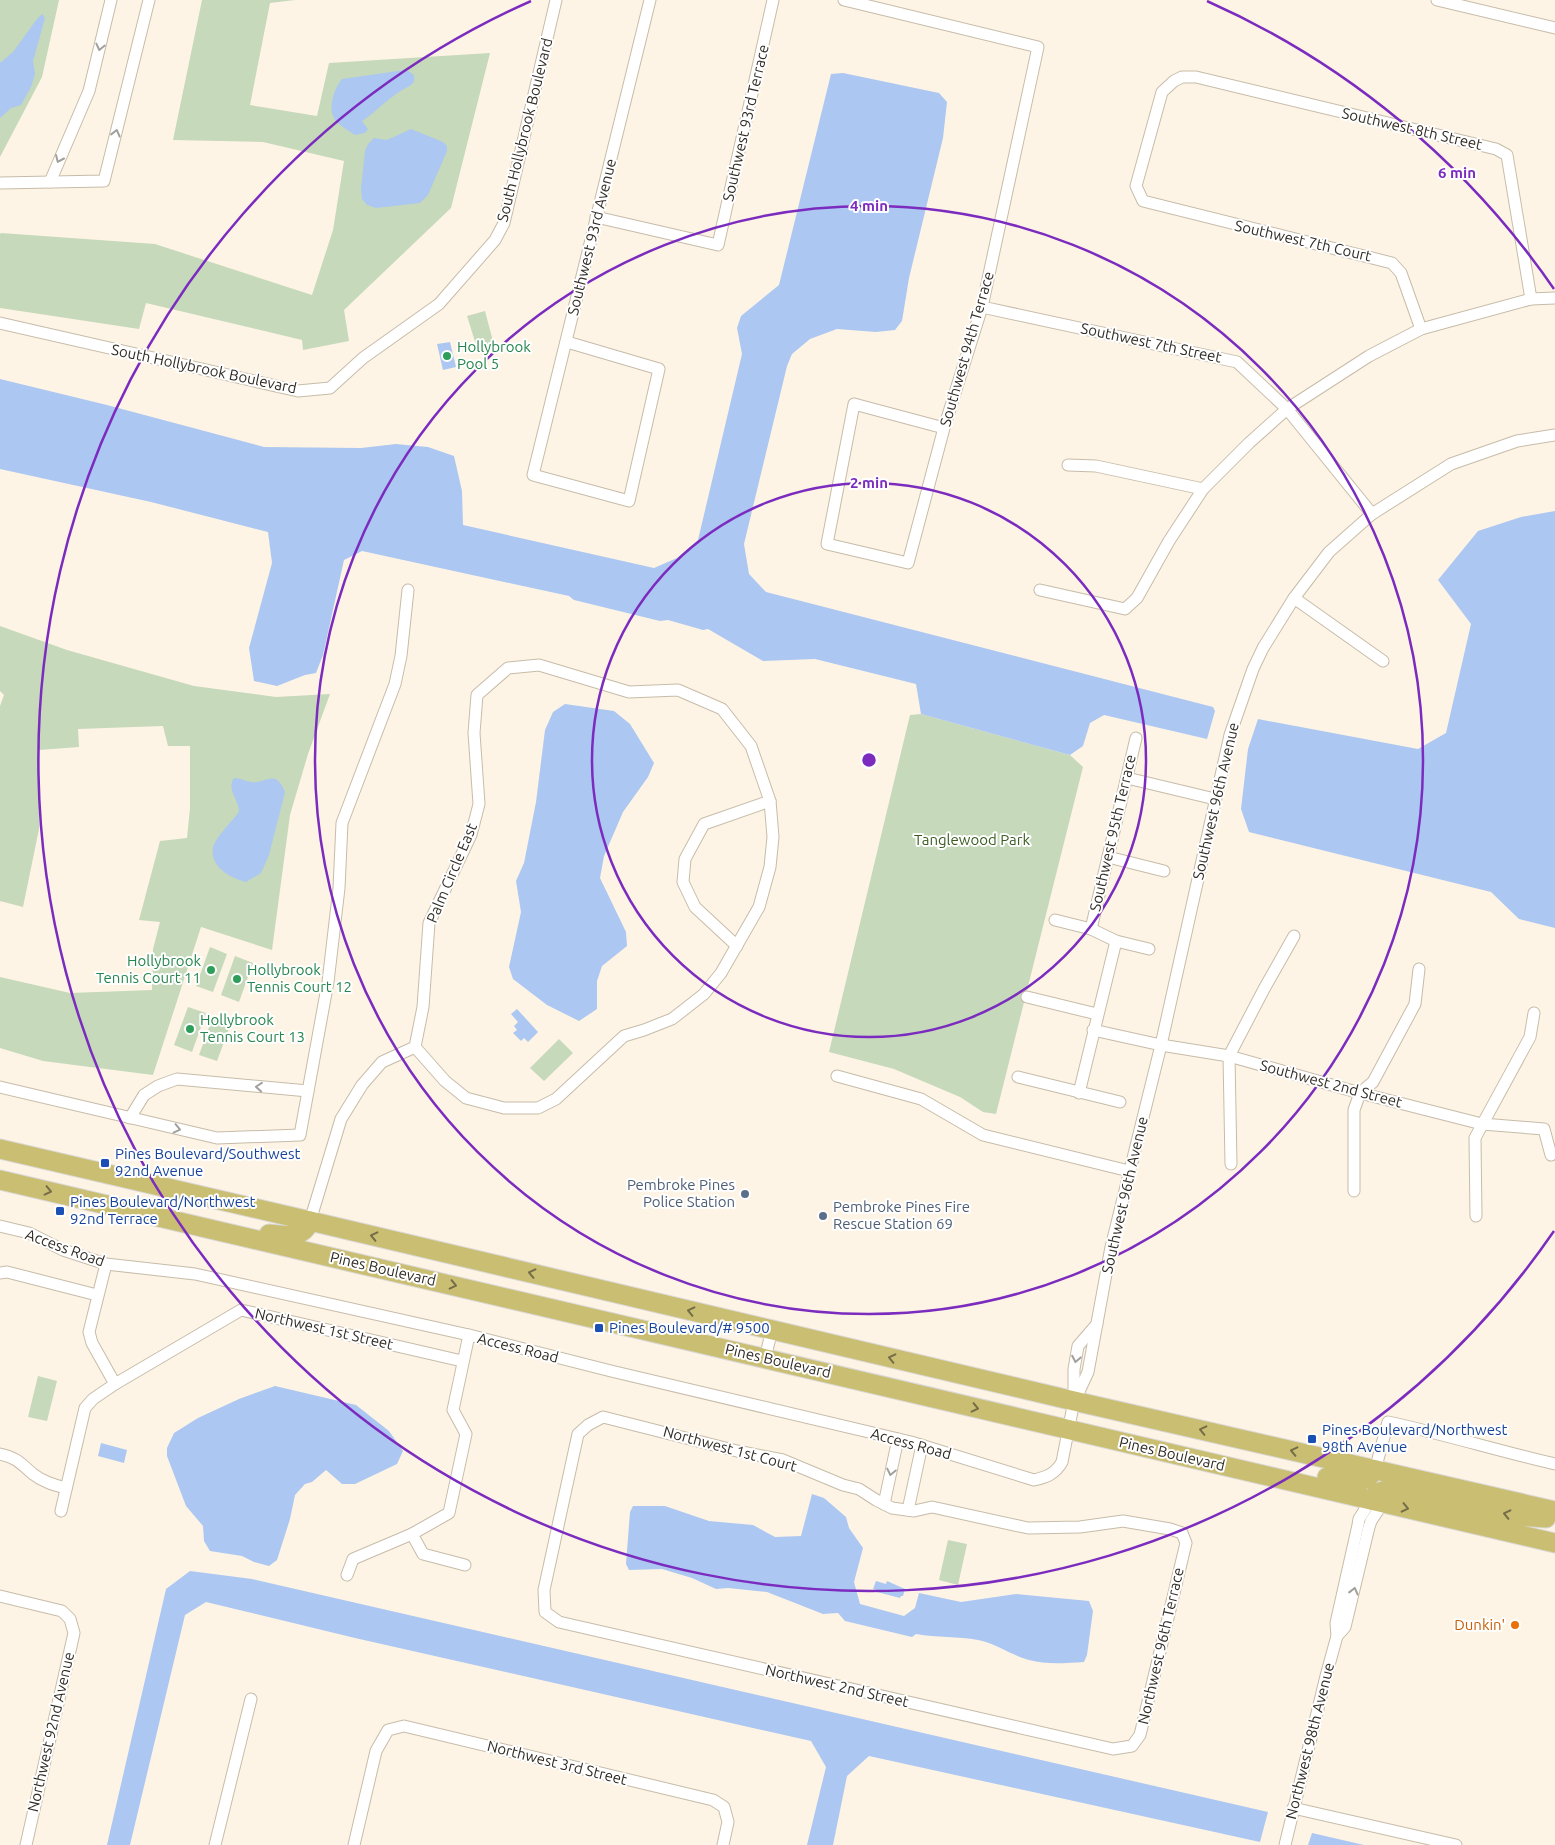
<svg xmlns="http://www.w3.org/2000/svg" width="1555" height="1845" viewBox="0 0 1555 1845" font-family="Ubuntu,sans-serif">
  <rect width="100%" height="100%" fill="#fef4e5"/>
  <!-- green -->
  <g fill="#c6d9bb">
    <polygon points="0,0 59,0 42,77 0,157"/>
    <polygon points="202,0 295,0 270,3 250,105 317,116 329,63 490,53 451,208 344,310 349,341 303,350 302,340 146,303 139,329 0,308 0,234 1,233 155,244 312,295 333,230 344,161 263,142 173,140"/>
    <polygon points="485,311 494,345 477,348 467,316"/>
    <polygon points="0,626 67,650 194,686 276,697 330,694 308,754 290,815 272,950 201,927 153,1075 43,1061 0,1048 0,977 70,993 152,990 153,949 160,922 139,920 160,841 187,838 190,808 190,746 168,746 163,726 78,729 79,747 39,750 39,829 23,907 0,901 0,706 4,695 0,691"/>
    <polygon points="921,714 1070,755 1083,767 996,1114 983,1112 960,1097 894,1069 829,1052 910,715"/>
    <polygon points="210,947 227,954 213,992 196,986"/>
    <polygon points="235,956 253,963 239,1002 221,995"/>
    <polygon points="188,1007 206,1013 192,1052 174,1045"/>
    <polygon points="213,1016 231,1023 217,1061 199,1055"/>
    <polygon points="559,1039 573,1053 544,1081 530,1068"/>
    <polygon points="38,1376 57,1381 47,1421 28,1417"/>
    <polygon points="948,1540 967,1544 958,1585 939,1580"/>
  </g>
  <!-- water -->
  <g fill="#acc7f1">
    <polygon points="42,14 45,18 33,61 35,74 31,87 21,105 11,108 0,118 0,63 13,52 37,19"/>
    <path d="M405 70C410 72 416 74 414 81 413 85 406 88 402 90 387 99 376 112 362 121L368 129 365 133 355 135C350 131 343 128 338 123 326 113 333 90 342 79Z"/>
    <polygon points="843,73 939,93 947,102 943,138 909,278 902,321 895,330 876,332 837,329 810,339 792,354 787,366 744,544 749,574 766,592 1213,707 1215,711 1207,739 1104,715 1090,723 1083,746 1070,755 921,714 916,684 815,659 763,661 708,629 703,630 668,620 660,621 574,600 569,596 362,551 344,560 323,655 316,673 305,675 277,686 254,681 249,648 272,563 268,532 151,502 0,469 0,379 107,405 264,447 361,448 396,444 428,447 454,456 462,491 463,525 654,568 677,558 698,540 742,354 737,328 741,316 779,285 831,74"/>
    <polygon points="411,129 443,142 447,146 447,151 428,195 420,203 376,208 367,205 362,199 361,189 365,151 368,144 374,138 387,140"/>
    <polygon points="450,342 456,367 443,370 437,344"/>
    <polygon points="1555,511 1555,928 1519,919 1491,892 1249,832 1241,809 1248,749 1258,719 1418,749 1446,733 1471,624 1438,580 1478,531 1521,517"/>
    <polygon points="565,704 614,711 630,724 654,763 648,777 623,812 604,856 600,878 626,932 627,946 602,966 597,981 597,1009 579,1021 547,1005 513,979 509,967 521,912 516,881 524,863 536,802 545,730 553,712"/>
    <path d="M234 778C240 778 245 781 251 782 267 784 275 768 285 792L269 855 261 873 246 882C231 878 210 868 213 848 214 839 233 820 239 812 239 799 226 790 234 778Z"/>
    <polygon points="517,1009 538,1032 528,1042 524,1038 521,1041 513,1033 517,1030 514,1026 518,1022 511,1014"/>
    <polygon points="275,1386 356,1405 389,1431 403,1451 397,1464 355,1484 342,1484 326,1470 312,1482 305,1484 295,1495 290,1519 277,1560 269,1566 254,1562 242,1556 210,1551 204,1541 203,1526 186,1506 167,1456 167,1448 174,1433 198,1418 239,1399"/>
    <polygon points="101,1443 127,1450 124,1463 98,1456"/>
    <path d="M812 1494 824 1498 846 1517 849 1528 863 1548 854 1582 860 1604 904 1616 915 1608 919 1593 961 1602 1016 1594 1089 1601 1093 1611 1087 1655 1084 1662C1066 1663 1047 1665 1029 1660 1013 1656 997 1644 978 1640 958 1636 937 1638 916 1634L912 1637 845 1621 838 1613 823 1614 767 1592 728 1588 716 1589 692 1578 662 1569 629 1570 626 1564 630 1512 633 1506H665L709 1521 753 1525 775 1537 801 1536Z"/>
    <polygon points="190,1571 252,1579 1268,1812 1260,1842 869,1756 847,1776 833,1845 807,1845 826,1767 811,1741 355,1638 206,1602 185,1615 130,1845 107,1845 166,1589"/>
    <polygon points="876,1581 886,1584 887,1581 905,1589 903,1596 901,1596 900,1598 877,1592 877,1590 873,1589"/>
    <polygon points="1312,1833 1364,1845 1308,1845"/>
  </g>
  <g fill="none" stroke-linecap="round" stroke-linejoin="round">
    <!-- minor casing -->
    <g stroke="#c7bca9" stroke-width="13">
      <g id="minor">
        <polyline points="844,0 1038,47 982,307 944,428 908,563 827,544 854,404 944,428"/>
        <polyline points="1437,0 1555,28"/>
        <polyline points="50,182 89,91 111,0"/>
        <polyline points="0,183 104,181 149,0"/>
        <polyline points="596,217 718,245 773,0"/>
        <polyline points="982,307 1237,362 1287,409 1372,514"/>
        <polyline points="0,323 298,391 330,388 363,358 439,304 495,240 504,223 556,0"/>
        <polyline points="1421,329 1401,273 1392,263 1143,201 1136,186 1162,92 1174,81 1182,77 1196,77 1496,149 1507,155 1531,299"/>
        <polyline points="567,342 659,369 629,501 533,475 650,0"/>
        <polyline points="1068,465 1096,466 1203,489"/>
        <polyline points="1040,590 1125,609 1137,598 1169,541 1203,489 1249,443 1287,409 1369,356 1421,329 1531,299 1555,298"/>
        <polyline points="1294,598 1383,661"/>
        <polyline points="1127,778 1215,799"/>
        <polyline points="1108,857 1164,871"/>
        <polyline points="1055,920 1091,929 1116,941 1149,949"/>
        <polyline points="1091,929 1136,738"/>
        <polyline points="737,946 695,907 683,882 685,859 704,824 770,801"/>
        <polyline points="1027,997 1097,1014"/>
        <polyline points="1093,1030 1161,1045 1229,1056 1360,1093 1482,1124 1544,1129 1551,1155"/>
        <polyline points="837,1076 921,1099 983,1135 1129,1171"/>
        <polyline points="1018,1077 1120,1102"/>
        <polyline points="0,1087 217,1138 300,1135 328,982 339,888 342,823 395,684 401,656 408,590"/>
        <polyline points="1079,1093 1116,941"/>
        <polyline points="130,1118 144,1095 158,1086 177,1079 308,1091"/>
        <polyline points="1231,1164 1229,1056 1264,989 1294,936"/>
        <polyline points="1354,1191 1354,1110 1360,1093 1373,1082 1415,1004 1419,969"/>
        <polyline points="1476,1216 1475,1138 1530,1037 1534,1013"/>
        <polyline points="310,1221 341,1119 362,1085 382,1062 415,1047 423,1007 429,923 471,835 479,804 474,733 477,695 508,668 539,665 629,692 678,690 722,709 751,746 770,801 773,837 770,867 759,907 721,973 704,994 672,1019 644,1030 624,1036 556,1099 538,1108 504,1108 466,1098 445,1081 415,1047"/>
        <path d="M0 1226 29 1233 63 1250 106 1264 195 1274 469 1335 611 1371 911 1442 1034 1480C1047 1477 1055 1474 1062 1462L1074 1401V1369L1078 1346 1097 1324"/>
        <polyline points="0,1273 7,1272 97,1295"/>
        <polyline points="765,1358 772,1330"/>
        <polyline points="115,1384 241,1310 462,1361"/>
        <polyline points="1076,1398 1088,1372 1111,1247 1161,1045 1230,735 1253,669 1263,648 1294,598 1329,552 1372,514 1451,464 1517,441 1555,435"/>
        <polygon points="603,1417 737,1451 783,1460 843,1485 859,1489 876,1500 892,1508 914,1511 932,1507 1028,1528 1080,1527 1123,1521 1170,1529 1182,1533 1186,1543 1140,1735 1132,1746 1113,1749 559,1622 545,1612 544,1590 578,1434 588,1425"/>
        <path d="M0 1454C18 1458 21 1464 33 1474 43 1482 55 1485 66 1488"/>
        <path d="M1375 1470 1388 1422C1444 1434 1499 1451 1555 1464"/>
        <polyline points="884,1504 898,1439"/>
        <polyline points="908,1510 922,1445"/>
        <polyline points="61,1511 85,1408 93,1399 115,1384 92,1343 89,1332 106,1264"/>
        <polyline points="412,1534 423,1554 465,1565"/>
        <polyline points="347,1575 353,1559 412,1534 449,1513 466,1434 453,1410 469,1335"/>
        <polyline points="0,1596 62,1611 70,1619 74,1633 26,1845"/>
        <polyline points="1337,1636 1345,1627 1369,1527 1371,1521 1383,1503"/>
        <polyline points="1293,1808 1456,1845"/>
        <polyline points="215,1845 251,1699"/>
        <polyline points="354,1845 376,1751 388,1730 404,1726 713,1800 724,1807 728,1822 723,1845"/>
        <polyline points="1285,1845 1326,1676 1337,1636 1336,1623 1358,1525 1359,1519 1371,1500"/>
      </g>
    </g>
    <!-- trunk casing -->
    <g stroke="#dad9d8" stroke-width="21">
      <g id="trunk">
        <polyline points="0,1149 310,1221 1074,1401 1555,1511"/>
        <polyline points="0,1180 1555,1543"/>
        <path d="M269 1234C287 1235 302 1240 310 1221"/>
        <polyline points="1327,1477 1353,1482 1367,1479 1375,1470"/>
        <polyline points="1371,1500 1377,1493 1386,1490 1405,1490 1517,1516 1546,1518"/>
      </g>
    </g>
    <!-- minor -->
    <use href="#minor" stroke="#fff" stroke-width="11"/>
    <!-- trunk -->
    <use href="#trunk" stroke="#cabe72" stroke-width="19"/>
  </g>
  <!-- one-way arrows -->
  <defs><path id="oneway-chevron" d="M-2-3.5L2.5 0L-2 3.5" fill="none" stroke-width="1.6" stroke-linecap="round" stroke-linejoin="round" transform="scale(1.25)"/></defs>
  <g stroke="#a2a09c">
    <use href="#oneway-chevron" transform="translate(100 47) rotate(103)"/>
    <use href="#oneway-chevron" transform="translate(116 133) rotate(-76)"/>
    <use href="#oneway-chevron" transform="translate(59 159) rotate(114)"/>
    <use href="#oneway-chevron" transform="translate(259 1087) rotate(-175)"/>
    <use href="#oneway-chevron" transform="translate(177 1129) rotate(13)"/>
    <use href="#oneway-chevron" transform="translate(1076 1359) rotate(101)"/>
    <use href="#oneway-chevron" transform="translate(891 1472) rotate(102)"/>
    <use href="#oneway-chevron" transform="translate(1354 1591) rotate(-76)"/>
  </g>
  <g stroke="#756d47">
    <use href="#oneway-chevron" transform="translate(48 1191) rotate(13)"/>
    <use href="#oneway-chevron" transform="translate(374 1236) rotate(-167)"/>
    <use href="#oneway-chevron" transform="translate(532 1273) rotate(-167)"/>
    <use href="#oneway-chevron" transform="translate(453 1285) rotate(13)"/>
    <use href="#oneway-chevron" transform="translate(691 1311) rotate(-167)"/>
    <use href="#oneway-chevron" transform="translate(892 1358) rotate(-167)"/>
    <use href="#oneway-chevron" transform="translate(975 1408) rotate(13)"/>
    <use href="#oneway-chevron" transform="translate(1203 1430) rotate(-167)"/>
    <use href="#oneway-chevron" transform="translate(1294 1451) rotate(-167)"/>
    <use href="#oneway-chevron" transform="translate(1405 1508) rotate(13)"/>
    <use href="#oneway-chevron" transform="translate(1507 1514) rotate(-167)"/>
  </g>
  <!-- distance rings -->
  <g fill="none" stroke="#7b2cbf" stroke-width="2.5">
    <circle cx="869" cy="760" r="277"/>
    <circle cx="869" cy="760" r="554"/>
    <path d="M1554 1231A831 831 0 1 1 531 1M1207 1A831 831 0 0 1 1554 289"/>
  </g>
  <!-- markers -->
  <g fill="#2e9e5b" stroke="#fff" stroke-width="2">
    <circle cx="447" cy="356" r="5"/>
    <circle cx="211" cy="970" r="5"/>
    <circle cx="237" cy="979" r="5"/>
    <circle cx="190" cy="1029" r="5"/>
  </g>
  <g fill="#1a4fb4" stroke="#fff" stroke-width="2">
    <rect x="100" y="1158" width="10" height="10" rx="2.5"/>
    <rect x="55" y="1206" width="10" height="10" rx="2.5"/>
    <rect x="594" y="1323" width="10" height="10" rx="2.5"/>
    <rect x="1307" y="1434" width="10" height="10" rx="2.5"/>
  </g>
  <g fill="#5c6f8a" stroke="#fff" stroke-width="2">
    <circle cx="745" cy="1194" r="5"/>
    <circle cx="823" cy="1216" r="5"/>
  </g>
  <circle fill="#e8710a" stroke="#fff" stroke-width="2" cx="1515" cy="1625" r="5"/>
  <g text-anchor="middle" stroke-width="4" stroke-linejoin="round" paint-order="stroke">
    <!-- street labels -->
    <g font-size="15" fill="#302b24" stroke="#fff">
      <text transform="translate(746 123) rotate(-77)" y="5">Southwest 93rd Terrace</text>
      <text transform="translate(1412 129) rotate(13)" y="5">Southwest 8th Street</text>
      <text transform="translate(525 130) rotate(-76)" y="5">South Hollybrook Boulevard</text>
      <text transform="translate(592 237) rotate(-76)" y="5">Southwest 93rd Avenue</text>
      <text transform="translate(1303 241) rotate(13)" y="5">Southwest 7th Court</text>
      <text transform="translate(1151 343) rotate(12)" y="5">Southwest 7th Street</text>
      <text transform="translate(967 349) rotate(-74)" y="5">Southwest 94th Terrace</text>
      <text transform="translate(204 369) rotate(12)" y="5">South Hollybrook Boulevard</text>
      <text transform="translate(1216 801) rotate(-77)" y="5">Southwest 96th Avenue</text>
      <text transform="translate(1113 833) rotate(-77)" y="5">Southwest 95th Terrace</text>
      <text transform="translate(452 873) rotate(-67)" y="5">Palm Circle East</text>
      <text transform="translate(1331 1084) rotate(15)" y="5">Southwest 2nd Street</text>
      <text transform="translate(1125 1195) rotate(-77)" y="5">Southwest 96th Avenue</text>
      <text transform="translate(65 1248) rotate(20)" y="5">Access Road</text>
      <text transform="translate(383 1269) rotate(13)" y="5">Pines Boulevard</text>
      <text transform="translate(324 1329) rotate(13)" y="5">Northwest 1st Street</text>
      <text transform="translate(518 1348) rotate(14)" y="5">Access Road</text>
      <text transform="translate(778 1361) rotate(13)" y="5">Pines Boulevard</text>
      <text transform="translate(911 1444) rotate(15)" y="5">Access Road</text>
      <text transform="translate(730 1449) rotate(15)" y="5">Northwest 1st Court</text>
      <text transform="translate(1172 1454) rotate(13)" y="5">Pines Boulevard</text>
      <text transform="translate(1161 1646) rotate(-77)" y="5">Northwest 96th Terrace</text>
      <text transform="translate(837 1686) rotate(13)" y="5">Northwest 2nd Street</text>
      <text transform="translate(51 1732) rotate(-77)" y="5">Northwest 92nd Avenue</text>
      <text transform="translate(1310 1741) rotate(-76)" y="5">Northwest 98th Avenue</text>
      <text transform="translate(557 1763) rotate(14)" y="5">Northwest 3rd Street</text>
    </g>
    <!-- leisure labels -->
    <g font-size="15" fill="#27864d" stroke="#fff" text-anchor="start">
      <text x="457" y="352">Hollybrook<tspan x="457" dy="17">Pool 5</tspan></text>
      <text x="201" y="966" text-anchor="end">Hollybrook<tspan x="201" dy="17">Tennis Court 11</tspan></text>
      <text x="247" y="975">Hollybrook<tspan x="247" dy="17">Tennis Court 12</tspan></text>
      <text x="200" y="1025">Hollybrook<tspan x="200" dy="17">Tennis Court 13</tspan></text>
    </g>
    <!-- park labels -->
    <g font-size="15" fill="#3a5c21" stroke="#fff">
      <text x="972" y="845">Tanglewood Park</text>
    </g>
    <!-- transit labels -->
    <g font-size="15" fill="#164399" stroke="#fff" text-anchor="start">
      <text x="115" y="1159">Pines Boulevard/Southwest<tspan x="115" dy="17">92nd Avenue</tspan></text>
      <text x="70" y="1207">Pines Boulevard/Northwest<tspan x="70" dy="17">92nd Terrace</tspan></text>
      <text x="609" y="1333">Pines Boulevard/# 9500</text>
      <text x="1322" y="1435">Pines Boulevard/Northwest<tspan x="1322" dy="17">98th Avenue</tspan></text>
    </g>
    <!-- service labels -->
    <g font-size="15" fill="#4e5e75" stroke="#fff" text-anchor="end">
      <text x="735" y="1190">Pembroke Pines<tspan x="735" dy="17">Police Station</tspan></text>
      <text x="833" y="1212" text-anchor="start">Pembroke Pines Fire<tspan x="833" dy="17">Rescue Station 69</tspan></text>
    </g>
    <!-- food labels -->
    <g font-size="15" fill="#c56008" stroke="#fff" text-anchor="end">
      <text x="1505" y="1630">Dunkin'</text>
    </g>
  </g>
  <circle cx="869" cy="760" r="8" fill="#7b2cbf" stroke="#fff" stroke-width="2.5"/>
  <g font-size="15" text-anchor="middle" font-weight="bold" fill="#7b2cbf" stroke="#fff" stroke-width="4" stroke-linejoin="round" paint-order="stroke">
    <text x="1457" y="178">6 min</text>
    <text x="869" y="211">4 min</text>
    <text x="869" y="488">2 min</text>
  </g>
</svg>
